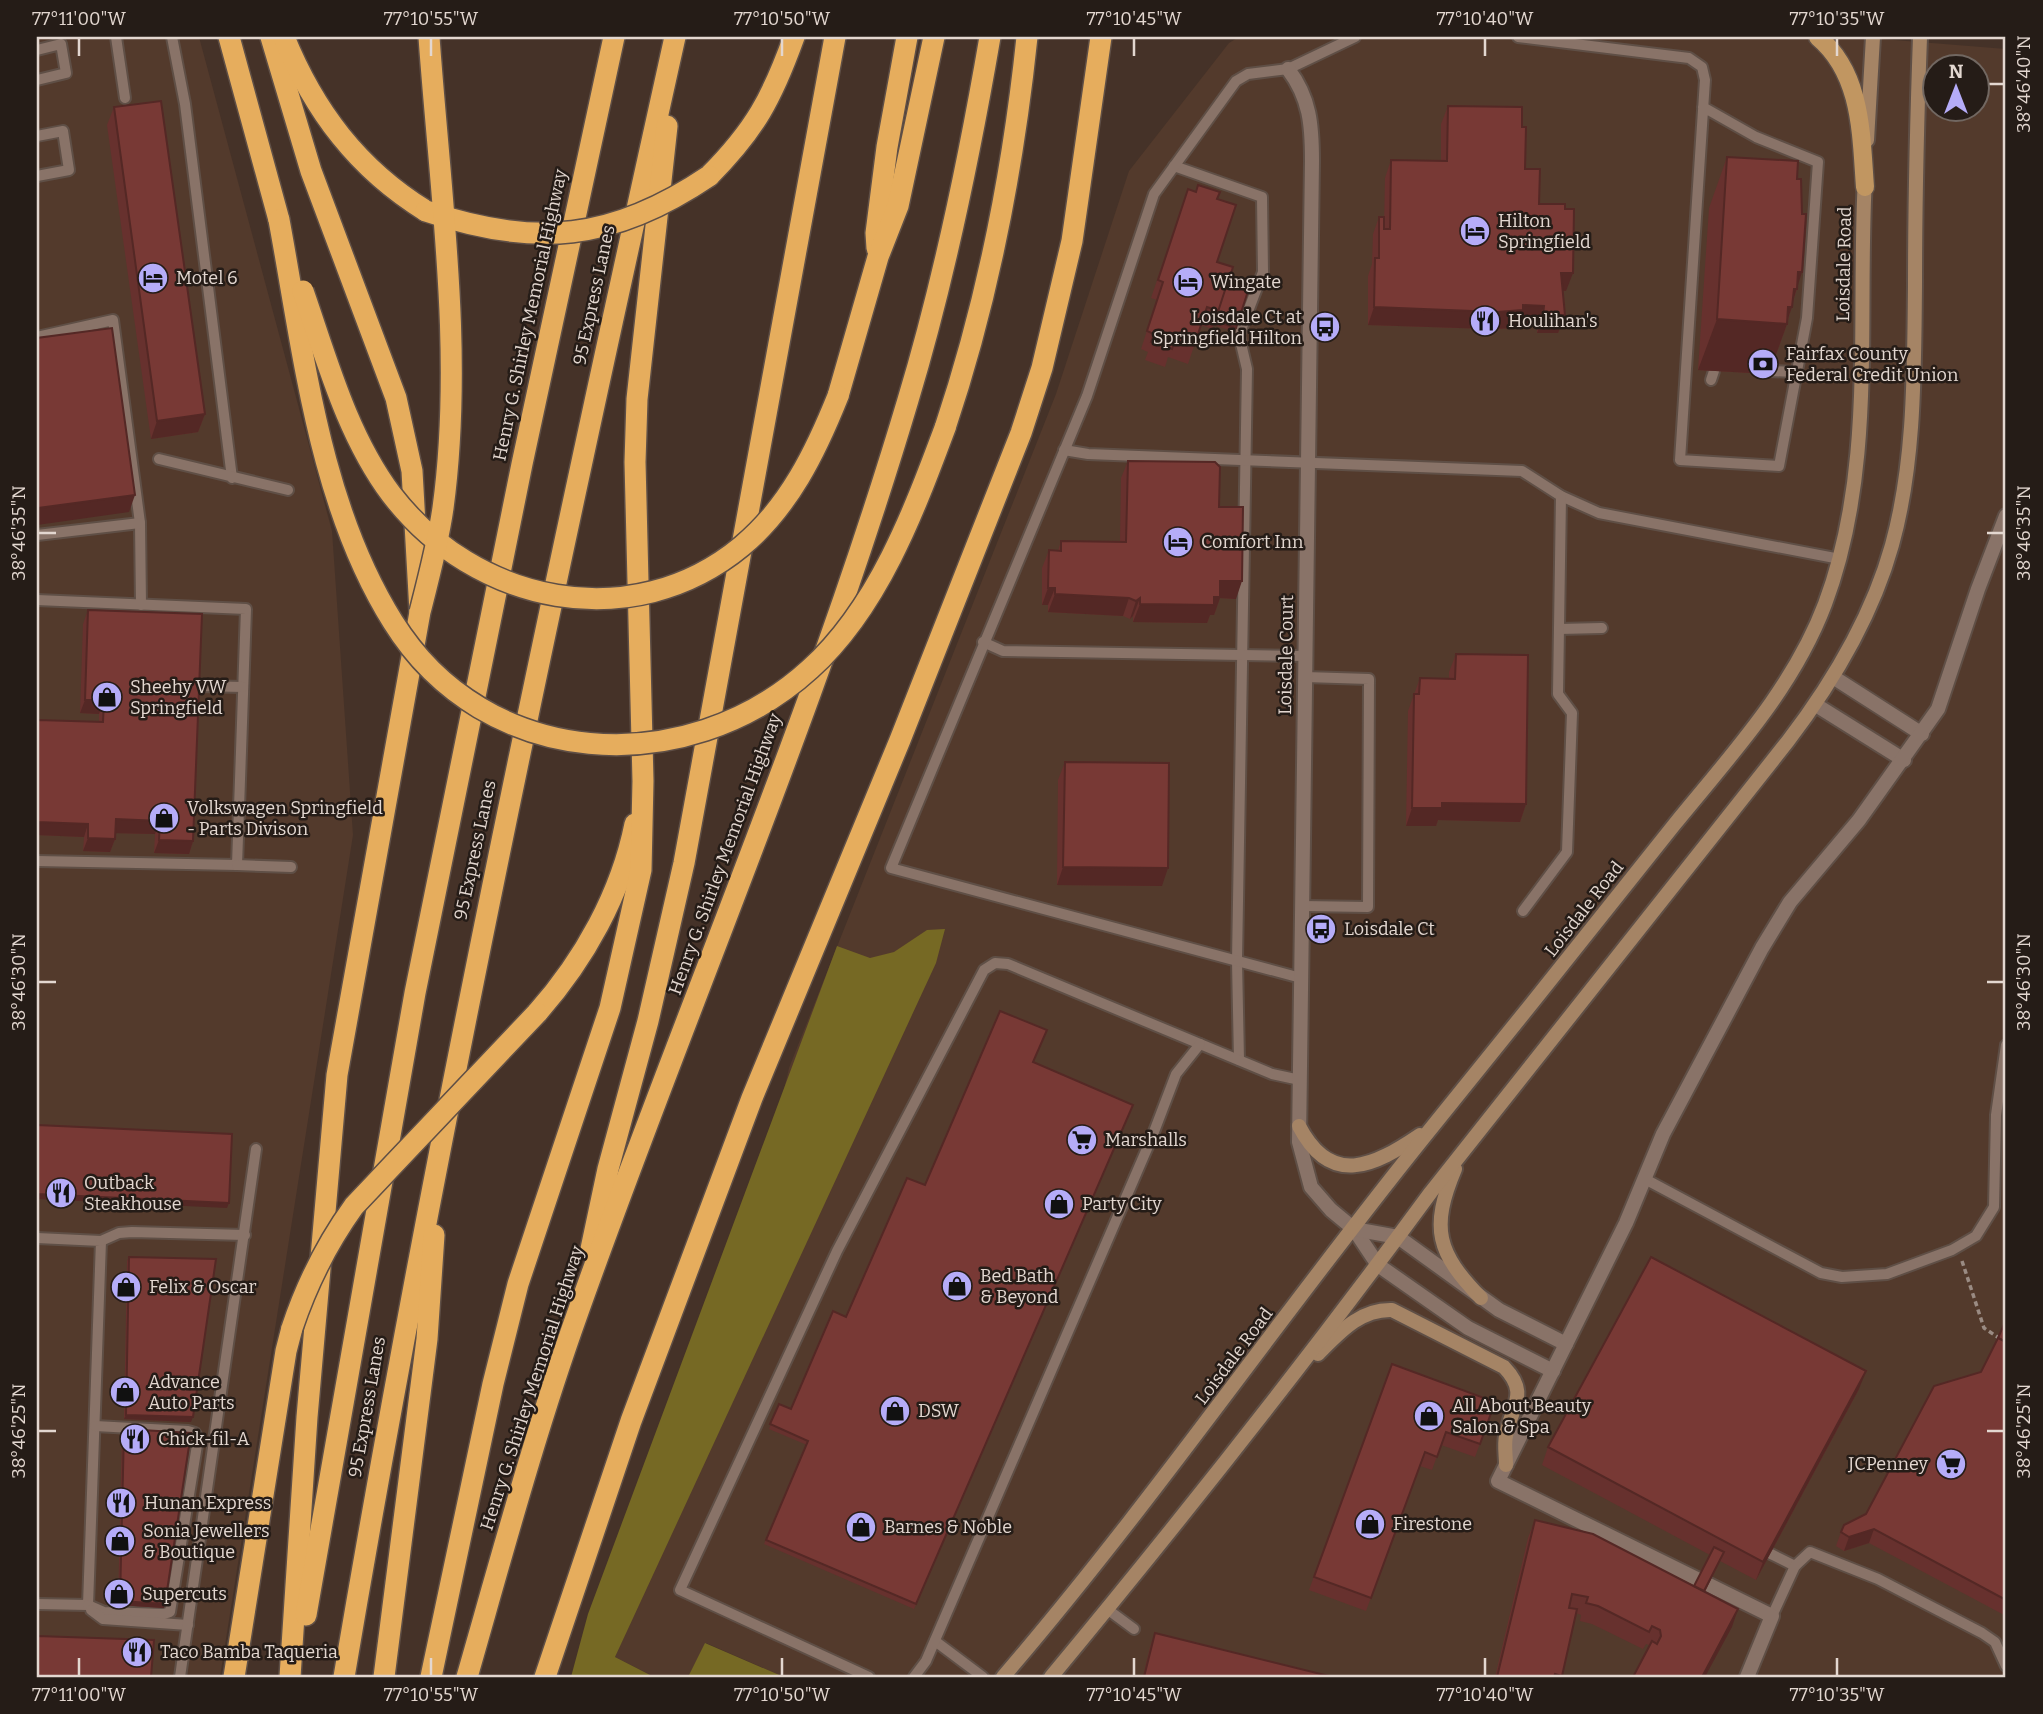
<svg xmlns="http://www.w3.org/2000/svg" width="2043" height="1714" viewBox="0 0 2043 1714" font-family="Bitter,serif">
  <rect width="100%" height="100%" fill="#453228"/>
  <!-- built -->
  <g fill="#533a2c" fill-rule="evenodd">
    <polygon points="37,37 199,37 332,531 353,835 220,1677 37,1677"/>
    <path d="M1239 37H1857L2006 49V1677H784L706 1643 688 1677H654L615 1657 697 1470 789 1068 1056 394 1129 171 1229 43ZM1934 66H1976V108H1934Z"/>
  </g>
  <!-- forest -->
  <g fill="#766924">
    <polygon points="945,929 936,963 615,1657 654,1677 571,1677 588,1614 837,946 870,958 894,952 927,930"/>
    <polygon points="705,1643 784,1677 688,1677"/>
  </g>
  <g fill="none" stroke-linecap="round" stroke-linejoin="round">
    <!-- lane casing -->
    <g stroke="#5f4f46" stroke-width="14">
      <g id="lane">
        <polyline points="116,37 125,98"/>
        <polyline points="172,37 185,104 232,478"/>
        <polyline points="1518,37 1689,58 1702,67 1705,80 1680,460 1779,466 1807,318 1818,162 1756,137 1703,107"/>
        <polyline points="37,50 61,44 66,73 37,80"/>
        <polyline points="37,136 63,131 69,170 37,176"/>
        <polyline points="1174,166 1262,197 1263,272 1239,335 1247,369 1237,961 1239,1060"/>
        <polyline points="37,337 113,320 140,523 141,605"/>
        <polyline points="1769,371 1796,372"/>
        <polyline points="1711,380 1714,371"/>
        <polyline points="1064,450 1088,454 1522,471 1561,496 1599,513 1840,559"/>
        <polyline points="159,459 288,490"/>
        <polyline points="37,535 140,523"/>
        <polyline points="37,600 246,609 237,865 37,861"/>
        <polyline points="1559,629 1602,628"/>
        <polyline points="983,642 1003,651 1305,656"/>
        <polyline points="199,686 243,687"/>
        <polyline points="237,865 291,867"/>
        <polyline points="1302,906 1368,907 1369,679 1305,677"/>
        <polyline points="1523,911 1567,852 1572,713 1558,694 1561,496"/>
        <polyline points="1301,978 891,868 1087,396 1154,194 1236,81 1248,74 1288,69 1355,37"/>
        <polyline points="1643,1178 1821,1273 1842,1277 1887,1274 1952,1250 1976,1236 1994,1207 1996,1115 2006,1045"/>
        <polyline points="37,1238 101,1241 88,1605 37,1604"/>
        <polyline points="101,1241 119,1233 132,1232 245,1235"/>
        <polyline points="1771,1554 1795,1566"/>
        <polyline points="88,1605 104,1612 164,1614 170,1612 198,1439 195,1433 188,1431 95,1426"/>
        <polyline points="1107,1609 1134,1629"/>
        <polyline points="91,1610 103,1619 188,1625"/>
        <polyline points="1772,1616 1795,1566 1810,1552 1878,1579 1982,1633 1995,1642 2006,1666"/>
        <polyline points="935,1641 983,1677"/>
        <polyline points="180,1677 256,1149"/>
        <polyline points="869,1677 680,1590 837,1251 984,970 995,963 1008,964 1272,1074 1300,1080"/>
        <polyline points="914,1677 926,1661 1152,1137 1176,1074 1200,1044"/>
      </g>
    </g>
    <!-- street casing -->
    <g stroke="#5f4f46" stroke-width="18">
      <g id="street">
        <path d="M1288 69C1310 98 1312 125 1312 161L1299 1142 1311 1187 1331 1210 1354 1229 1378 1265 1468 1328 1553 1371"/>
        <polyline points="1833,677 1922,734"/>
        <polyline points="1816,705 1904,760"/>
        <polyline points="1354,1229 1398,1237 1499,1310 1566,1344"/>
        <polyline points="1747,1677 1772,1616 1498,1481 1626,1223 1663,1134 1762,948 1790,902 1859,820 1938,709 1978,589 2006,516"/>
      </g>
    </g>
    <!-- secondary casing -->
    <g stroke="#5f4f46" stroke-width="18">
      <g id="secondary">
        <polyline points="1867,140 1873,37"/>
        <path d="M1299 1126C1331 1188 1374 1166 1420 1135"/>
        <path d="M1455 1169C1430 1228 1437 1253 1481 1298"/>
        <path d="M1318 1354C1340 1332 1360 1309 1392 1310L1504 1367C1530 1394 1511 1406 1506 1436 1504 1445 1506 1455 1506 1465"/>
        <path d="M1003 1677C1155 1500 1286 1307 1433 1126 1514 1026 1594 926 1674 825 1730 756 1793 689 1825 604 1876 468 1857 320 1865 178"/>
        <path d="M1051 1677C1182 1519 1309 1358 1431 1192L1788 741C1833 682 1872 617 1892 545 1915 462 1914 372 1915 286 1915 203 1917 120 1920 37"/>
      </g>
    </g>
    <!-- primary casing -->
    <g stroke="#5f4f46" stroke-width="21">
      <path id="primary" d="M1818 37C1862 74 1861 134 1865 187"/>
    </g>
    <!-- highway casing -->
    <g stroke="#5f4f46" stroke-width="24">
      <g id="highway">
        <polyline points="229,37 279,220"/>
        <polyline points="271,37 311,171 396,398 412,471 420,612 337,1075 307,1417 290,1677"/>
        <path d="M284 37C314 111 358 169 426 211"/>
        <path d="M709 176C755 130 772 98 794 37"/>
        <polyline points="877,248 876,233 887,147 907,37"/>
        <polyline points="838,396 878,257 898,206 934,37"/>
        <path d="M945 428C988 300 1013 171 1027 37"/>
        <path d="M537 1013C584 960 621 894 635 824"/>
        <polyline points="591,1249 608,1169 648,1021 684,863 835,37"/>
        <polyline points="306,1615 415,993 522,464 614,37"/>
        <polyline points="234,1677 286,1351 292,1328"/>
        <path d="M344 1677C437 1127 554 582 675 37"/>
        <polyline points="384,1677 427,1339 434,1235"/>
        <polyline points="431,1677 493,1384 518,1284 610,1008 641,870 643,781 635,462 637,399 667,126"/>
        <path d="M467 1677C502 1555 535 1432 578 1312 686 1008 816 710 908 400 944 281 969 159 990 37"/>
        <polyline points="545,1677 631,1421 752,1098 900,740 1021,433 1042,368 1072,241 1101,37"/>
      </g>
    </g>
    <!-- path -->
    <polyline stroke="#9a8b83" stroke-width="3.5" stroke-dasharray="5 3.5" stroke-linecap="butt" points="1962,1261 1984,1328 1999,1338"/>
    <!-- lane -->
    <use href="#lane" stroke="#897368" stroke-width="10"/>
    <!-- street -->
    <use href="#street" stroke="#897368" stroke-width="14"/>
    <!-- secondary -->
    <use href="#secondary" stroke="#a58465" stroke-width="14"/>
    <!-- primary -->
    <use href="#primary" stroke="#c19661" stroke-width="18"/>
    <!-- highway -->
    <use href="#highway" stroke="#e6ad5d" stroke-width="21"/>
    <!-- highway-bridge casing -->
    <g stroke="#5f4f46" stroke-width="24" stroke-linecap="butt">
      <g id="highway-bridge">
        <path d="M426 211C535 248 613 241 709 176"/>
        <path d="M279 220C304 354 319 504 393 622 485 770 686 782 810 669 878 608 914 511 945 428"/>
        <path d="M303 291C327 360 347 435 391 494 475 604 632 637 742 546 789 507 816 451 838 396"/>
        <path d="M420 612C429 577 438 543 443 508 464 353 440 192 429 37"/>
        <path d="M292 1328C307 1283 326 1245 354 1206L537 1013"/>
      </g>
    </g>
    <!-- highway-bridge -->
    <use href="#highway-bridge" stroke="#e6ad5d" stroke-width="21"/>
  </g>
  <!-- wall -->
  <g fill="#67312e">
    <polygon points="1448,106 1522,127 1525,169 1539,204 1566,291 1563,291 1565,315 1558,333 1537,333 1537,324 1518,323 1517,328 1490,329 1368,325 1368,276 1372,264 1373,234 1379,217 1384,229 1385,178 1391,160 1441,161 1441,124"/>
    <polygon points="114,107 205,414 198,432 151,439 107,125"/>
    <polygon points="1727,157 1797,179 1797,289 1793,301 1787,324 1769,374 1698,370 1709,208"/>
    <polygon points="1188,189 1217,199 1217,262 1227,284 1248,291 1235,332 1213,325 1214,324 1212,329 1201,325 1188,364 1168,357 1165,367 1145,360 1148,352 1141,349 1157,300 1151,298"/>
    <polygon points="1128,461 1219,507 1236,599 1220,598 1214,615 1210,615 1207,623 1133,622 1133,616 1130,619 1123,616 1048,612 1048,605 1042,605 1042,568 1049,550 1058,551 1061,541 1120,542 1121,478"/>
    <polygon points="88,610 193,841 189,854 154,853 155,834 115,833 115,839 110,852 83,851 84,837 37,835 38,720 99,722 99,714 80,713 83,624"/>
    <polygon points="1456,654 1526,804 1520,822 1438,820 1436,826 1406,826 1408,711 1420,678 1449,679 1449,672"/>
    <polygon points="1065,762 1162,886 1057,885 1058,780"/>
    <polygon points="1033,1062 1133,1105 914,1609 764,1544 807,1445 769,1429 779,1404 791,1409 925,1185"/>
    <polygon points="129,1257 191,1422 124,1419 127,1261"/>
    <polygon points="2006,1320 2006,1616 1869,1543 1844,1551 1836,1546 1841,1532 1866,1514 1981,1372 1998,1338"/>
    <polygon points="1392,1364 1495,1402 1475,1457 1441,1445 1432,1470 1420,1466 1366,1611 1309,1590"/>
    <polygon points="1859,1389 1756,1580 1720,1561 1705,1592 1732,1627 1649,1645 1646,1644 1643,1649 1592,1624 1580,1621 1581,1615 1576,1613 1562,1677 1495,1677 1528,1538 1535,1520 1694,1586 1710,1555 1542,1465 1548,1447"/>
    <polygon points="124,1429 164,1608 118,1605 122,1433"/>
    <polygon points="1155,1633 1333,1677 1143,1677 1150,1647"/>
  </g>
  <!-- shaded-wall -->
  <g fill="#542825">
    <polygon points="1798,272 1802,272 1791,307 1792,307 1786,324 1787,324 1769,374 1698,370 1717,319"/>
    <polygon points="1561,273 1573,273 1566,291 1555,291"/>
    <polygon points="1523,305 1544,306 1537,324 1518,323 1517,328 1490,329 1368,325 1374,307"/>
    <polygon points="1543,315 1565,315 1558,333 1537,333"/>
    <polygon points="205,414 198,432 151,439 157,421"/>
    <polygon points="135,495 129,512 37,525 37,512 38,508"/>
    <polygon points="1220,581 1242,581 1236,599 1220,598 1214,615 1210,615 1207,623 1133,622 1140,604"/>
    <polygon points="1048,588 1055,588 1048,605 1042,605"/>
    <polygon points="1055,594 1129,598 1123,616 1048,612"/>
    <polygon points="1140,598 1133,616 1130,619 1136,601"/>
    <polygon points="85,700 104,700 99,714 80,713"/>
    <polygon points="1442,803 1526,804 1520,822 1438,820 1436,826 1406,826 1412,808"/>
    <polygon points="116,819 160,821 155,834 111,833"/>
    <polygon points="37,822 88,824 84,837 37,835"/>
    <polygon points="88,838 115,839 110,852 83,851"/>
    <polygon points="159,840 193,841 189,854 154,853"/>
    <polygon points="1063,867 1168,868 1162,886 1057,885"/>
    <polygon points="37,1194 229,1203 227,1208 37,1199"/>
    <polygon points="1866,1371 1859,1389 1756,1580 1763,1562"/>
    <polygon points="126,1415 193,1417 191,1422 124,1419"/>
    <polygon points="1874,1529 1869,1543 1844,1551 1849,1537"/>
    <polygon points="1724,1552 1720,1561 1696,1608 1699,1599"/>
    <polygon points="120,1601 165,1604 164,1608 118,1605"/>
    <polygon points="1738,1609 1732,1627 1705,1677 1702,1677"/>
  </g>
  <!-- building -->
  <g fill="#783935" stroke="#542825" stroke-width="2">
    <polygon points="161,101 205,414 157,421 114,107"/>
    <polygon points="1448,106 1522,107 1522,127 1526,127 1525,169 1540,169 1539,204 1565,204 1565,209 1574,209 1573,273 1561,273 1565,315 1543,315 1544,306 1523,305 1523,310 1497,312 1374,307 1375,258 1379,258 1379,217 1384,217 1384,229 1390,229 1391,160 1447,161"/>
    <polygon points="1727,157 1798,161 1797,179 1801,179 1802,214 1806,214 1802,272 1798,272 1797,289 1794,289 1792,307 1788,307 1787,324 1717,319"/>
    <polygon points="1198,185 1220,192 1217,199 1236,205 1217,262 1233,267 1219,311 1207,307 1194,346 1175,339 1172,349 1151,342 1154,334 1147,331 1163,282 1158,280 1188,189 1196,192"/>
    <polygon points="1227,284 1248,291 1236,328 1215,321"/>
    <polygon points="112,328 135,495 38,508 37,497 37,338"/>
    <polygon points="1128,461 1215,462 1220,467 1219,507 1243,507 1242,581 1220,581 1220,597 1214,597 1214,605 1140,604 1140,598 1136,601 1129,598 1055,594 1055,588 1048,588 1049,550 1061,551 1061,541 1126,542"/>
    <polygon points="88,610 202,614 193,841 159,840 160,821 116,819 115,839 88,838 88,824 37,822 38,720 103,722 104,700 85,700"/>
    <polygon points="1456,654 1528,655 1526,804 1442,803 1442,808 1412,808 1414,694 1419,694 1420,678 1455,679"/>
    <polygon points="1065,762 1169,763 1168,868 1063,867"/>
    <polygon points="1000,1011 1047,1030 1033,1062 1133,1105 916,1604 766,1540 808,1441 770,1424 779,1404 791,1409 833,1311 846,1317 907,1178 925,1185"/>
    <polygon points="37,1125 232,1134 229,1203 37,1194"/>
    <polygon points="129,1257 216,1259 193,1417 126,1415"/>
    <polygon points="1651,1257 1866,1371 1763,1562 1548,1447"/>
    <polygon points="2006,1320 2006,1342 1998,1338"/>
    <polygon points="1998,1338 2006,1342 2006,1380 2005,1384 2006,1384 2006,1600 1874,1529 1849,1537 1841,1532 1844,1525 1866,1514 1934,1386 1981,1372"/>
    <polygon points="1392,1364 1495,1402 1480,1444 1446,1432 1437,1457 1425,1452 1371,1598 1314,1577"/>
    <polygon points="124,1429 191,1433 165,1604 120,1601"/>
    <polygon points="1535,1520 1593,1534 1738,1609 1702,1677 1633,1677 1652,1641 1657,1644 1661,1636 1660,1630 1652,1626 1649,1632 1598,1606 1586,1603 1588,1597 1572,1594 1569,1608 1577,1609 1562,1676 1555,1674 1554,1677 1497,1677"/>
    <polygon points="1714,1547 1724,1552 1704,1591 1694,1586"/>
    <polygon points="1155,1633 1333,1677 1144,1677"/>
    <polygon points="37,1636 154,1640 151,1677 37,1677"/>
  </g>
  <!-- ticks -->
  <path fill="none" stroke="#e3d7d0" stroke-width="2.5" d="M79 38V56M431 38V56M782 38V56M1134 38V56M1485 38V56M1837 38V56M1987 84H2004M38 533H56M1987 533H2004M38 982H56M1987 982H2004M38 1431H56M1987 1431H2004M79 1658V1676M431 1658V1676M782 1658V1676M1134 1658V1676M1485 1658V1676M1837 1658V1676"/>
  <!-- icons -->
  <defs>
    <g id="hotel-disc" transform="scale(1.575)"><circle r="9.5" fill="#b5acf8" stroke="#251c17"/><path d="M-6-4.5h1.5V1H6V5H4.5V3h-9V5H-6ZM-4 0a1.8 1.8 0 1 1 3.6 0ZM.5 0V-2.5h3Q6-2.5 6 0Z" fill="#111"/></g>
    <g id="restaurant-disc" transform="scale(1.575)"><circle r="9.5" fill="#b5acf8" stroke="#251c17"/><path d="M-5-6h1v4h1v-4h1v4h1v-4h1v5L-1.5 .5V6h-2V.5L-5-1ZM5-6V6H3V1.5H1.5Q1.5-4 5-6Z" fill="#111"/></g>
    <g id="bus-disc" transform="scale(1.575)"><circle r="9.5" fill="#b5acf8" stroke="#251c17"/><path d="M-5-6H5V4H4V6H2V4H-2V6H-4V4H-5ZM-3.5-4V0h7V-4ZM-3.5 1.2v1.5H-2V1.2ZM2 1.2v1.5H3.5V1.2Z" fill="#111"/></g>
    <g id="bank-disc" transform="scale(1.575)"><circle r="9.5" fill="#b5acf8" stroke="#251c17"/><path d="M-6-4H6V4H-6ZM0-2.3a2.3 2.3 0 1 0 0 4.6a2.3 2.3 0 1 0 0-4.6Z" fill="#111"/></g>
    <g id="shop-disc" transform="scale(1.575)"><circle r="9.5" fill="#b5acf8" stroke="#251c17"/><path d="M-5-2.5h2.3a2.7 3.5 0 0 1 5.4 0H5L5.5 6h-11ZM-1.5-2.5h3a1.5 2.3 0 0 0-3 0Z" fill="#111"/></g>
    <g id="supermarket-disc" transform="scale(1.575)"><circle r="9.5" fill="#b5acf8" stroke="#251c17"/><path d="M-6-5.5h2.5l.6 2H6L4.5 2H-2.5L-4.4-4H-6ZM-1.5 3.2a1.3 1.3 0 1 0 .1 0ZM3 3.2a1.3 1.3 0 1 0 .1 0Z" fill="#111"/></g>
  </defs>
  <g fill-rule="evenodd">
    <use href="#hotel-disc" x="1475" y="231"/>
    <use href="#hotel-disc" x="153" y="278"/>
    <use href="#hotel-disc" x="1188" y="282"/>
    <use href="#restaurant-disc" x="1485" y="321"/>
    <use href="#bus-disc" x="1325" y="327"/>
    <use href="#bank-disc" x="1763" y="364"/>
    <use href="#hotel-disc" x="1178" y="542"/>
    <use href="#shop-disc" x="107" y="697"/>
    <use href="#shop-disc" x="164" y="818"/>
    <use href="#bus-disc" x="1321" y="929"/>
    <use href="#supermarket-disc" x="1082" y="1140"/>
    <use href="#restaurant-disc" x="61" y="1193"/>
    <use href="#shop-disc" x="1059" y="1204"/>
    <use href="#shop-disc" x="957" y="1286"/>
    <use href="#shop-disc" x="126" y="1287"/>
    <use href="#shop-disc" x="125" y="1392"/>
    <use href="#shop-disc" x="895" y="1411"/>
    <use href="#shop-disc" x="1429" y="1416"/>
    <use href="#restaurant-disc" x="135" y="1439"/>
    <use href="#supermarket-disc" x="1951" y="1464"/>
    <use href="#restaurant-disc" x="121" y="1503"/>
    <use href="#shop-disc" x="1370" y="1524"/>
    <use href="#shop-disc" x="861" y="1527"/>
    <use href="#shop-disc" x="120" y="1541"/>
    <use href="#shop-disc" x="119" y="1594"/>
    <use href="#restaurant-disc" x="137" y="1652"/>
  </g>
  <g text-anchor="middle" stroke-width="5" stroke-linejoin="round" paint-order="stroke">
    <!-- poi labels -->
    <g font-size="18" fill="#e3d7d0" stroke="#251c17" text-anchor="start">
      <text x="1498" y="227">Hilton<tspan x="1498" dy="21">Springfield</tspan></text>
      <text x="176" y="284">Motel 6</text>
      <text x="1211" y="288">Wingate</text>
      <text x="1302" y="323" text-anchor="end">Loisdale Ct at<tspan x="1302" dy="21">Springfield Hilton</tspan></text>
      <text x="1508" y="327">Houlihan's</text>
      <text x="1786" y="360">Fairfax County<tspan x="1786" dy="21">Federal Credit Union</tspan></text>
      <text x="1201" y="548">Comfort Inn</text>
      <text x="130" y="693">Sheehy VW<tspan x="130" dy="21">Springfield</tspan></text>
      <text x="187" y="814">Volkswagen Springfield<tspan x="187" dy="21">- Parts Divison</tspan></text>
      <text x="1344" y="935">Loisdale Ct</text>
      <text x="1105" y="1146">Marshalls</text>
      <text x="84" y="1189">Outback<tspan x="84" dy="21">Steakhouse</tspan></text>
      <text x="1082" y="1210">Party City</text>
      <text x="980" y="1282">Bed Bath<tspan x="980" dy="21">&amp; Beyond</tspan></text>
      <text x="149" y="1293">Felix &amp; Oscar</text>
      <text x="148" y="1388">Advance<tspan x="148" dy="21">Auto Parts</tspan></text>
      <text x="1452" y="1412">All About Beauty<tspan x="1452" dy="21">Salon &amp; Spa</tspan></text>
      <text x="918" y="1417">DSW</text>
      <text x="158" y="1445">Chick-fil-A</text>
      <text x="1928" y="1470" text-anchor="end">JCPenney</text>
      <text x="144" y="1509">Hunan Express</text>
      <text x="1393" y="1530">Firestone</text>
      <text x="884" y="1533">Barnes &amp; Noble</text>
      <text x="143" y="1537">Sonia Jewellers<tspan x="143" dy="21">&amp; Boutique</tspan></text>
      <text x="142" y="1600">Supercuts</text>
      <text x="160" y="1658">Taco Bamba Taqueria</text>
    </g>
    <!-- street labels -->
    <g font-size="18" fill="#e3d7d0" stroke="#251c17">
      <text transform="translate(1844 264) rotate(-89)" y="6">Loisdale Road</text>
      <text transform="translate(594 295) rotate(-78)" y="6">95 Express Lanes</text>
      <text transform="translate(530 315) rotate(-78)" y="6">Henry G. Shirley Memorial Highway</text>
      <text transform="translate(1286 655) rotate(-89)" y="6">Loisdale Court</text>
      <text transform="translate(475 850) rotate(-78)" y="6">95 Express Lanes</text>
      <text transform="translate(725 854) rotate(-70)" y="6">Henry G. Shirley Memorial Highway</text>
      <text transform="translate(1584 909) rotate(-52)" y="6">Loisdale Road</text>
      <text transform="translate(1234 1356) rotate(-53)" y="6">Loisdale Road</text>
      <text transform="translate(532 1388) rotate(-72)" y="6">Henry G. Shirley Memorial Highway</text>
      <text transform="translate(367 1407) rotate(-80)" y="6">95 Express Lanes</text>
    </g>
  </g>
  <!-- border -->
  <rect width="2043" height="1714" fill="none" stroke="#251c17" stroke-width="77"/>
  <!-- north arrow -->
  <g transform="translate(1956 88)"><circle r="33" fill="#251c17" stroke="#716761" stroke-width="2"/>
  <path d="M0-5L12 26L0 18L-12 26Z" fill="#b5acf8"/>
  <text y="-10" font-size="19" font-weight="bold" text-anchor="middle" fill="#e3d7d0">N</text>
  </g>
  <rect x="38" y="38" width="1966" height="1638" fill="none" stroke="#e3d7d0" stroke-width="2.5"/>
  <g font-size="18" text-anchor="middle" fill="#e3d7d0">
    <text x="79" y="25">77°11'00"W</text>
    <text x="431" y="25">77°10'55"W</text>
    <text x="782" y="25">77°10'50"W</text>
    <text x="1134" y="25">77°10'45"W</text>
    <text x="1485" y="25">77°10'40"W</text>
    <text x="1837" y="25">77°10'35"W</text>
    <text transform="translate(2024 84) rotate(-90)" y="6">38°46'40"N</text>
    <text transform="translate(19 533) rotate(-90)" y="6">38°46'35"N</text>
    <text transform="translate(2024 533) rotate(-90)" y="6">38°46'35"N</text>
    <text transform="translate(19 982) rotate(-90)" y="6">38°46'30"N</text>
    <text transform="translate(2024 982) rotate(-90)" y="6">38°46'30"N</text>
    <text transform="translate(19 1431) rotate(-90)" y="6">38°46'25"N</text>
    <text transform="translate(2024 1431) rotate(-90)" y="6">38°46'25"N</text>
    <text x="79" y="1701">77°11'00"W</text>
    <text x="431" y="1701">77°10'55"W</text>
    <text x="782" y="1701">77°10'50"W</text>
    <text x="1134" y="1701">77°10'45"W</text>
    <text x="1485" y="1701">77°10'40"W</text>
    <text x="1837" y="1701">77°10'35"W</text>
  </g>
</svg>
